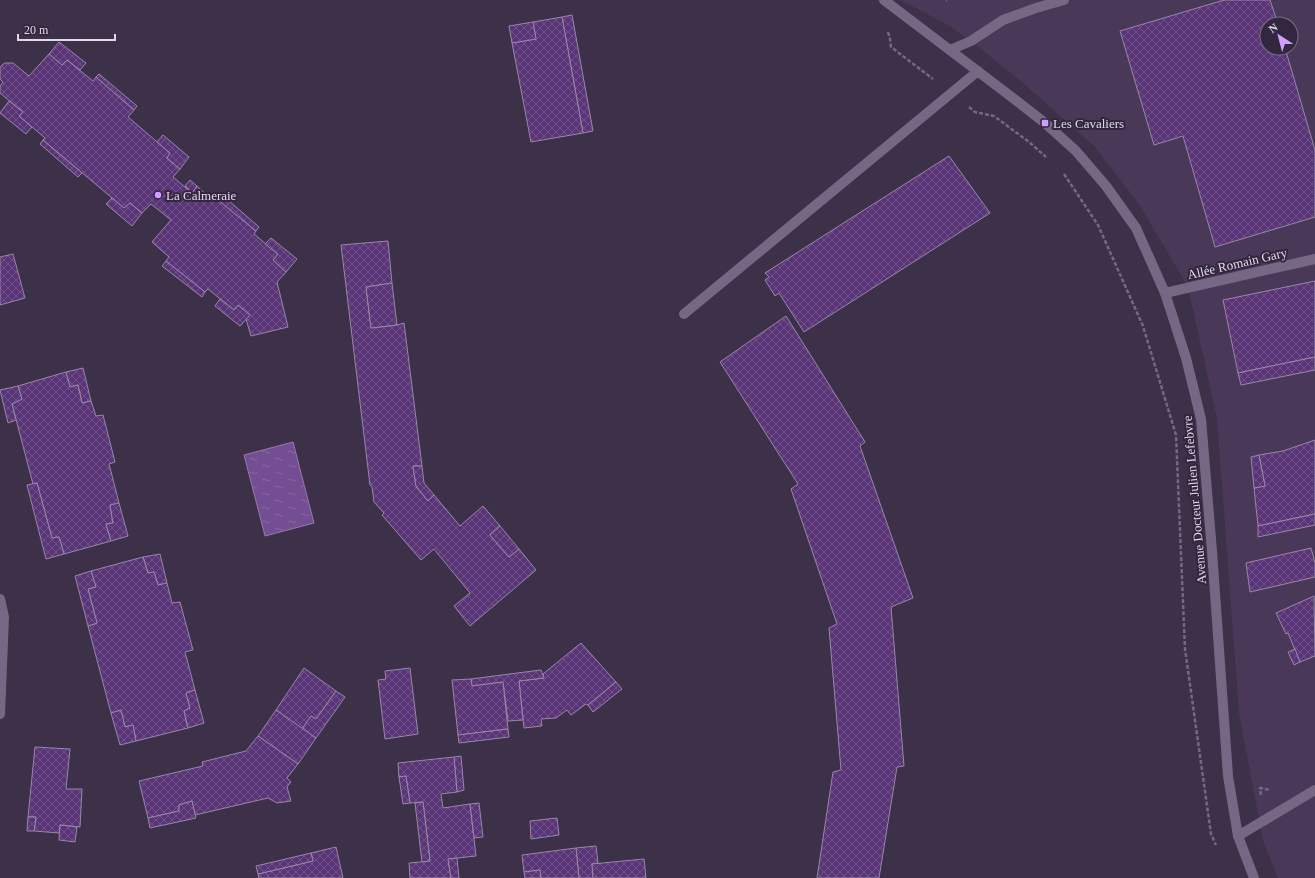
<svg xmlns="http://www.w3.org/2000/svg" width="1315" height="878" viewBox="0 0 1315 878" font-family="Georgia,serif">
  <defs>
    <pattern id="water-ripples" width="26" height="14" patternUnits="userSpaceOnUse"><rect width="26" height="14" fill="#744e93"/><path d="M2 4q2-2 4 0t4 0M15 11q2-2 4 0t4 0" fill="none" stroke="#8867a2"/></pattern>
    <pattern id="building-cross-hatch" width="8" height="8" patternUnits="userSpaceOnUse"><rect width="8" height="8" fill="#593477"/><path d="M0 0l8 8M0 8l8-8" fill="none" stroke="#71518a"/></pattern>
  </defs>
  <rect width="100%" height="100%" fill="#3d3049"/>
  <!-- built -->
  <path fill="#493858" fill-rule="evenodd" d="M900 0H1315V878H1278L1263 841 1239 713 1217 419 1188 287 1139 204 1094 146 1024 84 976 45 948 25ZM1267 24H1291V48H1267Z"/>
  <!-- water -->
  <polygon fill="url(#water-ripples)" stroke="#9578ad" points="293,442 314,523 265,536 244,455"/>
  <!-- building -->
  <g fill="url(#building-cross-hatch)" stroke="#9888a7">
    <polygon points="1224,0 1270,0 1278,24 1267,24 1267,48 1285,48 1315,150 1315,217 1215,247 1183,136 1154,145 1120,31"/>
    <polygon points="572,15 593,131 583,133 562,17"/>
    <polygon points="562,17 583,133 531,142 512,43 536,39 533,22"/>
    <polygon points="533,22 536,39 512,43 509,26"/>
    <polygon points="59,42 86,63 80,70 67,60 62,65 49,54"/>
    <polygon points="49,54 62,65 67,60 93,81 96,77 134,110 128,117 170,153 167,158 180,169 173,177 192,193 197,186 214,202 217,199 256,231 254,234 278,254 273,260 286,272 277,282 288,327 251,336 246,319 250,315 238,305 234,310 208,289 205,292 166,261 169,257 152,242 171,220 151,204 142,213 130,203 124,208 43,140 45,138 19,116 23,112 0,93 0,86 3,82 0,79 0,68 2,65 5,63 13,63 29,76"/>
    <polygon points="99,74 137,106 134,110 96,77"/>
    <polygon points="9,101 23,112 19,116 32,127 26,134 0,113"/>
    <polygon points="163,135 189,157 180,169 167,158 170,153 157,142"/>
    <polygon points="43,140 82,173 78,177 40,144"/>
    <polygon points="949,156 990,213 804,332 779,293 775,296 765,280 769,277 765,273"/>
    <polygon points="190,180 197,186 192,193 185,186"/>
    <polygon points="221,194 259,227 256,231 217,199"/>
    <polygon points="112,198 124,208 130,203 142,213 132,226 106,204"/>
    <polygon points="271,238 297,259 286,272 273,260 278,254 265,244"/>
    <polygon points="388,241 392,283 366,287 371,328 397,325 404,323 422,466 413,466 416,486 428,501 434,495 460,526 483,506 500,526 490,535 509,557 519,549 536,570 470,626 454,606 470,593 434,549 421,560 382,515 384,513 374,502 372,487 370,485 341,245"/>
    <polygon points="13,254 25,298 0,305 0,257"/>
    <polygon points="166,261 205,292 202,297 162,266"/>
    <polygon points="1315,281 1315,357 1238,373 1223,300"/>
    <polygon points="392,283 397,325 371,328 366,287"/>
    <polygon points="220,299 234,310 238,305 250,315 240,326 215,306"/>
    <polygon points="786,316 865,442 860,446 913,598 891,607 904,766 897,767 879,878 817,878 833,772 841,770 829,628 837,624 791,489 798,484 720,362"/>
    <polygon points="1315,357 1315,370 1241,385 1238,373"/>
    <polygon points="83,368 91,401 82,403 78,385 70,387 66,372"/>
    <polygon points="66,372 70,387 78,385 82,403 91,401 96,416 103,415 115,462 109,464 119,503 110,505 113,523 106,524 111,541 64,554 59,537 52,538 37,483 33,484 12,404 22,399 18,386"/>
    <polygon points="18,386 22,399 12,404 16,420 8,423 0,390"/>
    <polygon points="1315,440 1315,514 1258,526 1254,488 1265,486 1259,455 1283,451"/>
    <polygon points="1259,455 1265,486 1254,488 1251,457"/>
    <polygon points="413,466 422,466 424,483 434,495 428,501 416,486"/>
    <polygon points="37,483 52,538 59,537 64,554 46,559 27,485"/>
    <polygon points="119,503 128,536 111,541 106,524 113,523 110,505"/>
    <polygon points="1315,514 1315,525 1258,537 1258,526"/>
    <polygon points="500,526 519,549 509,557 490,535"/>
    <polygon points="1311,548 1315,563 1315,577 1250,592 1246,563"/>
    <polygon points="160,554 167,583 158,585 154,572 148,573 143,557"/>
    <polygon points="143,557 148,573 154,572 158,585 167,583 172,603 180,602 193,650 185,652 195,690 186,693 190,708 184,711 188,728 136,741 133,725 125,727 121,710 111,713 88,626 97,623 88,589 96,587 91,571"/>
    <polygon points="91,571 96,587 88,589 97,623 88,626 75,576"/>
    <polygon points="1314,596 1315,656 1300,662 1288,633 1286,634 1276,613"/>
    <polygon points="581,643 616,682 588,705 586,704 571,715 567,710 556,718 541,719 542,726 524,728 519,681 544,678 543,674"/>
    <polygon points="1295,649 1300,662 1294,665 1288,652"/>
    <polygon points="304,668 336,691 316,719 311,716 302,729 276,710"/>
    <polygon points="410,668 418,734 385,739 378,680 386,679 385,671"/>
    <polygon points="541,670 544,678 519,681 523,720 508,721 503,682 472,686 471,679"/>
    <polygon points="471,679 472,686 503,682 508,729 458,735 452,680"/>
    <polygon points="616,682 622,689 593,712 588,705"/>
    <polygon points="195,690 204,723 188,728 184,711 190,708 186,693"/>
    <polygon points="336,691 345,697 316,738 302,729 311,716 316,719"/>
    <polygon points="121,710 125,727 133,725 136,741 120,745 111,713"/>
    <polygon points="276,710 316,738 298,764 258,736"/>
    <polygon points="508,729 509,737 459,743 458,735"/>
    <polygon points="258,736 298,764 287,778 291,782 287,787 291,801 277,803 268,798 195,815 192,801 179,805 179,811 148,818 139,781 203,766 202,762 246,751"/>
    <polygon points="35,747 70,749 66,789 82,789 80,827 60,825 59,833 34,831 36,817 28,817"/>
    <polygon points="461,756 464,790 457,792 454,757"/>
    <polygon points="454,757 457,792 441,794 443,808 470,804 476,856 448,859 451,878 410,878 409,863 430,861 423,802 410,803 406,776 399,777 398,763"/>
    <polygon points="406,776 410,803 403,804 399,777"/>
    <polygon points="192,801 196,818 150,828 148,818 179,811 179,805"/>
    <polygon points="423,802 430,861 422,862 415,803"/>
    <polygon points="479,803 483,837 474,838 470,804"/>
    <polygon points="28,817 36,817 34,831 27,831"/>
    <polygon points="557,818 559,835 531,839 530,821"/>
    <polygon points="60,825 77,827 75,842 59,840"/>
    <polygon points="596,846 598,863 592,864 593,878 579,878 576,848"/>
    <polygon points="336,847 343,878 259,878 258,874 313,861 311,853"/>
    <polygon points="576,848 579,878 541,878 540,870 524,872 522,855"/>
    <polygon points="311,853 313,861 258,874 256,866"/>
    <polygon points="457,858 459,878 451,878 448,859"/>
    <polygon points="644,859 646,878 593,878 592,864"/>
    <polygon points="540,870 541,878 525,878 524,872"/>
  </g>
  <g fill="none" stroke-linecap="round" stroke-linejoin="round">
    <!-- path -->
    <g stroke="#74697f" stroke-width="2.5" stroke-dasharray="4 2" stroke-linecap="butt">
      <polyline points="946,0 947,0"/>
      <polyline points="888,32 890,39 891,47 933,79"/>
      <polyline points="969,107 975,112 994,116 1029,142 1046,157"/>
      <polyline points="1064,174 1098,225 1143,326 1176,435 1185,649 1211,834 1216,845"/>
      <polyline points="1261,795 1260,788 1270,790"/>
    </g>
    <!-- minor -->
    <g stroke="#766884" stroke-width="10">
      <polyline points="884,0 1009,95 1045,123 1076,151 1106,186 1136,228 1165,293 1186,358 1201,419 1212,551 1228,776 1238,836 1254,878"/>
      <polyline points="950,50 971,41 1003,20 1036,8 1064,0"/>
      <polyline points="1165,293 1315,259"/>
      <polyline points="684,314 978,71"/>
      <polyline points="0,599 4,617 0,714"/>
      <polyline points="1238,836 1315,790"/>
    </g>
  </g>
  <!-- markers -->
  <g fill="#d19dfe" stroke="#33263f" stroke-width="1.5">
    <rect x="1041" y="119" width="8" height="8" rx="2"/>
    <circle cx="158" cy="195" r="4"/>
  </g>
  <g text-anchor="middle" stroke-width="4" stroke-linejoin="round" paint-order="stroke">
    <!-- poi labels -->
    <g font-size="13" fill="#e1d9e9" stroke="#33263f" text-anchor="start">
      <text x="1053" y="128">Les Cavaliers</text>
      <text x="166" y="200">La Calmeraie</text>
    </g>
    <!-- street labels -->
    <g font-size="13" fill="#e1d9e9" stroke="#33263f">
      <text transform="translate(1237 263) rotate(-13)" y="5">Allée Romain Gary</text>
      <text transform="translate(1194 500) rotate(-95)" y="5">Avenue Docteur Julien Lefebvre</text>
    </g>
  </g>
  <!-- north arrow -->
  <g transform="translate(1279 36) rotate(324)"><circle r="19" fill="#33263f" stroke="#796e83"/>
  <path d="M0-3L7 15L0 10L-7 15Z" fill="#d19dfe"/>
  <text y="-6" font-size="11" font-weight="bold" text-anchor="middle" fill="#e1d9e9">N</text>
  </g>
  <!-- scale -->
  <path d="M18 34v6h97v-6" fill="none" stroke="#e1d9e9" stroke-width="2"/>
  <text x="24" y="34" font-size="12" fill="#e1d9e9" stroke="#33263f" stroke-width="3" paint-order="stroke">20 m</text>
</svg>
